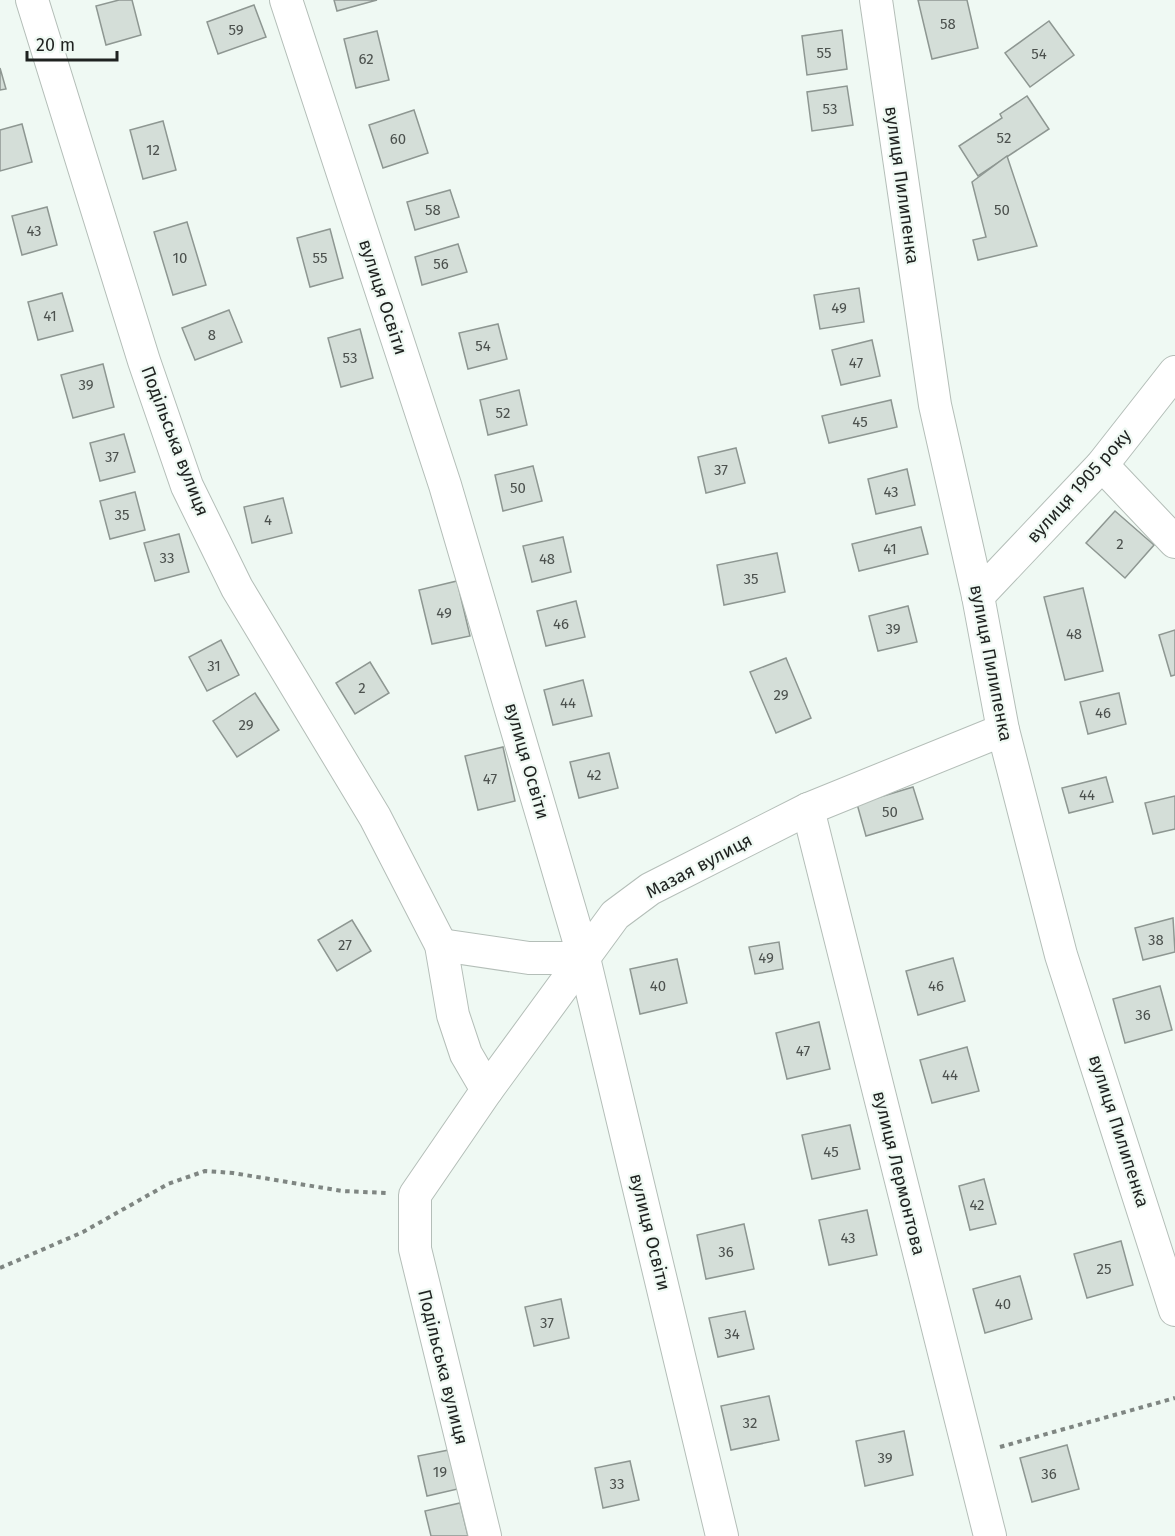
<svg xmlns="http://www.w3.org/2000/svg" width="1175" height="1536" viewBox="0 0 1175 1536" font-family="'Fira Sans',sans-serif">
  <rect width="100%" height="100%" fill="#eff9f3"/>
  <!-- building -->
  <g fill="#d4ded8" stroke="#8e9792" stroke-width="1.5">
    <polygon points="119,0 132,0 141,35 106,45 96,6"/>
    <polygon points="334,0 377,0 337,11"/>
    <polygon points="918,0 967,0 978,48 932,59"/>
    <polygon points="254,5 266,37 218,54 207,22"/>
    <polygon points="1049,21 1074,55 1030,87 1005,53"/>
    <polygon points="842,30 847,69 807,75 802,36"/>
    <polygon points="377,31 389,80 356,88 344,39"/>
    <polygon points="0,68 6,89 0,90"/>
    <polygon points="847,86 853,125 812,131 807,92"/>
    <polygon points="1027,96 1049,129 978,176 959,146 1002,118 1000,114"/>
    <polygon points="414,110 428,153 383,168 369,125"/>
    <polygon points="163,121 176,170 143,179 130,130"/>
    <polygon points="22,124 32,162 0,171 0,130"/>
    <polygon points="1007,156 1037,246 978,260 973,240 986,237 972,182"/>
    <polygon points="450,190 459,217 415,230 407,202"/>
    <polygon points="47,207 57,245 22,255 12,216"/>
    <polygon points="187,222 206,285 173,295 154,232"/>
    <polygon points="330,229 343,278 310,287 297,238"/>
    <polygon points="458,244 467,272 422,285 415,257"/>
    <polygon points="859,288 864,322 820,329 814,295"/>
    <polygon points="62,293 73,331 38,340 28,302"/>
    <polygon points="229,310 242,342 195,360 182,328"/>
    <polygon points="498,324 507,359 468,369 459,333"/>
    <polygon points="360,329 373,378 341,387 328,338"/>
    <polygon points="872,340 880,376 841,385 832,350"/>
    <polygon points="103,364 114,407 73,418 61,375"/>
    <polygon points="519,390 527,425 488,435 480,400"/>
    <polygon points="891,400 897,427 829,443 822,416"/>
    <polygon points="124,434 135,472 100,481 90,443"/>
    <polygon points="736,448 745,483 706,493 698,457"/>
    <polygon points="533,466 542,501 503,511 495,475"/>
    <polygon points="907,469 915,505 876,514 868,479"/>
    <polygon points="135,492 145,530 110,539 100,501"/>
    <polygon points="283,498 292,533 252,543 244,507"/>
    <polygon points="1115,511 1154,545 1125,578 1086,543"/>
    <polygon points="921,527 928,554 859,571 852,544"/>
    <polygon points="179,534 189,572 155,581 144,543"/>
    <polygon points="563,537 571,572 532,582 523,546"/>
    <polygon points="777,553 785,592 724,605 717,565"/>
    <polygon points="457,581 470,636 432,644 419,590"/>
    <polygon points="1083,588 1103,671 1065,680 1044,597"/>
    <polygon points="576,601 585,637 546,646 537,611"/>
    <polygon points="908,606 917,642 878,651 869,616"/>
    <polygon points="1175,630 1175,675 1171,676 1159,635"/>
    <polygon points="221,640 239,675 207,691 189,657"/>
    <polygon points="786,658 811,718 776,733 750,672"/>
    <polygon points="370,662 389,693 355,714 336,683"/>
    <polygon points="583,680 592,716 553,725 544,690"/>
    <polygon points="255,693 279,730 237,757 213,721"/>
    <polygon points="1119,693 1126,724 1088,734 1080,702"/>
    <polygon points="503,747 515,801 478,810 465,756"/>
    <polygon points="609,753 618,788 579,798 570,762"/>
    <polygon points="1106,777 1113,802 1069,813 1062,788"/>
    <polygon points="913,787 923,819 866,836 857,804"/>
    <polygon points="1175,796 1175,829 1153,834 1145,803"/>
    <polygon points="1173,918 1175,952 1143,960 1135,928"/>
    <polygon points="352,920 371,951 337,971 318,940"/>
    <polygon points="779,942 783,969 755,974 749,947"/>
    <polygon points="953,958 965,1001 918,1015 906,971"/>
    <polygon points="677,959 687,1003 640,1014 630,969"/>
    <polygon points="1160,986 1172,1030 1125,1043 1113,999"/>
    <polygon points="819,1022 830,1069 787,1079 776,1033"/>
    <polygon points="967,1047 979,1091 932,1103 920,1060"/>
    <polygon points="850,1125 860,1169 812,1179 802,1135"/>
    <polygon points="984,1179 996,1224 970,1230 959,1186"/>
    <polygon points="867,1210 877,1255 829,1265 819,1220"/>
    <polygon points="744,1224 754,1269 706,1279 697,1235"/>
    <polygon points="1121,1241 1133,1285 1087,1298 1074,1254"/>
    <polygon points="1020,1276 1032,1319 985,1333 973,1289"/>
    <polygon points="561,1299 569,1338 534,1346 525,1307"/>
    <polygon points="745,1311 754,1349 718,1357 709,1318"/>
    <polygon points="769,1396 779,1440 731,1450 721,1406"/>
    <polygon points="904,1431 913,1475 865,1486 856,1441"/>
    <polygon points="1067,1445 1079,1489 1032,1502 1020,1458"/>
    <polygon points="454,1449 462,1488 427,1496 418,1456"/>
    <polygon points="630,1461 639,1500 603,1508 595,1468"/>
    <polygon points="460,1503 468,1536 431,1536 425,1511"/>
  </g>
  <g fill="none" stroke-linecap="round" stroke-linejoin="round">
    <!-- minor casing -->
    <g stroke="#b4beb8" stroke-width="34">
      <g id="minor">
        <polyline points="32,0 144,361 187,486 237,588 375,817 441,945 453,1015 466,1054 487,1090"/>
        <polyline points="286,0 445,485 584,958 722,1536"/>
        <polyline points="876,0 935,405 978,596 1003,730 1061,955 1175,1310"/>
        <polyline points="1102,465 1175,542"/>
        <polyline points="978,596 1102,465 1175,372"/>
        <polyline points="808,809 990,1536"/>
        <polyline points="441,945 529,958 584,958"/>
        <polyline points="485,1536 415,1249 415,1195 487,1090 615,915 650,889 808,809 1003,730"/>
      </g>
    </g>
    <!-- path -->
    <g stroke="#7f8682" stroke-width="4" stroke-dasharray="4.5 4.5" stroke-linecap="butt">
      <polyline points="0,1268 83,1232 168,1184 205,1171 233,1173 342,1191 387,1193"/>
      <polyline points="1000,1447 1175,1398"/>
    </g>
    <!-- minor -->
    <use href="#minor" stroke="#fff" stroke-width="32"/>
  </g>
  <g text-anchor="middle" stroke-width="4.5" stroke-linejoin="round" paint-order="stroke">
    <!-- number labels -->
    <g font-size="15" fill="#4c514e">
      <text x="948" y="29">58</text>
      <text x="236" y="35">59</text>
      <text x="824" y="58">55</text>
      <text x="1039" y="59">54</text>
      <text x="366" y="64">62</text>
      <text x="830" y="114">53</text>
      <text x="1004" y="143">52</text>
      <text x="398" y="144">60</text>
      <text x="153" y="155">12</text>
      <text x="433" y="215">58</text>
      <text x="1002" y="215">50</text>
      <text x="34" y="236">43</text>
      <text x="180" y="263">10</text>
      <text x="320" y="263">55</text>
      <text x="441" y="269">56</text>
      <text x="839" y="313">49</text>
      <text x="50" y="321">41</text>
      <text x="212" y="340">8</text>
      <text x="483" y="351">54</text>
      <text x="350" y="363">53</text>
      <text x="856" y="368">47</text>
      <text x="86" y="390">39</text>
      <text x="503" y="418">52</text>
      <text x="860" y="427">45</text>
      <text x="112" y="462">37</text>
      <text x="721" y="475">37</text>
      <text x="518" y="493">50</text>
      <text x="891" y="497">43</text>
      <text x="122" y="520">35</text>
      <text x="268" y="525">4</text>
      <text x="1120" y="549">2</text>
      <text x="890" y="554">41</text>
      <text x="167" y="563">33</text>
      <text x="547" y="564">48</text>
      <text x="751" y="584">35</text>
      <text x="444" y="618">49</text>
      <text x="561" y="629">46</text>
      <text x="893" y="634">39</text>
      <text x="1074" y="639">48</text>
      <text x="214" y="671">31</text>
      <text x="362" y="693">2</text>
      <text x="781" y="700">29</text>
      <text x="568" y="708">44</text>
      <text x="1103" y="718">46</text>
      <text x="246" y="730">29</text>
      <text x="594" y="780">42</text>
      <text x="490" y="784">47</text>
      <text x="1087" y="800">44</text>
      <text x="890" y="817">50</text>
      <text x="1156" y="945">38</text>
      <text x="345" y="950">27</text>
      <text x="766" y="963">49</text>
      <text x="658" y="991">40</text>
      <text x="936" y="991">46</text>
      <text x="1143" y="1020">36</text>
      <text x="803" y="1056">47</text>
      <text x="950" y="1080">44</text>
      <text x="831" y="1157">45</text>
      <text x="977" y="1210">42</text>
      <text x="848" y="1243">43</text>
      <text x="726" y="1257">36</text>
      <text x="1104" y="1274">25</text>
      <text x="1003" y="1309">40</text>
      <text x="547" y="1328">37</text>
      <text x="732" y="1339">34</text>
      <text x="750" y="1428">32</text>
      <text x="885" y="1463">39</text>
      <text x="440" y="1477">19</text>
      <text x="1049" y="1479">36</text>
      <text x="617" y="1489">33</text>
    </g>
    <!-- street labels -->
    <g font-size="18" fill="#1f2220" stroke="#eff9f3">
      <text transform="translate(902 185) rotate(82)" y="6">вулиця Пилипенка</text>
      <text transform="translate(383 297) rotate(72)" y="6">вулиця Освіти</text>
      <text transform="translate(175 441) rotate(69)" y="6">Подільська вулиця</text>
      <text transform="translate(1079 486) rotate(-48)" y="6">вулиця 1905 року</text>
      <text transform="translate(991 663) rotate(79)" y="6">вулиця Пилипенка</text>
      <text transform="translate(527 761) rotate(74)" y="6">вулиця Освіти</text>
      <text transform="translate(699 866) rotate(-28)" y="6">Мазая вулиця</text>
      <text transform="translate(1119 1131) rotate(72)" y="6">вулиця Пилипенка</text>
      <text transform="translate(899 1173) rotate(76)" y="6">вулиця Лермонтова</text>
      <text transform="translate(650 1232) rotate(76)" y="6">вулиця Освіти</text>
      <text transform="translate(443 1367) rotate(76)" y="6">Подільська вулиця</text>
    </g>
  </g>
  <!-- scale -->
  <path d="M27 51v9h90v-9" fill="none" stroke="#1f2220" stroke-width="3"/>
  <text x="36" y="51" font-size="18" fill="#1f2220" stroke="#eff9f3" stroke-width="4.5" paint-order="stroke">20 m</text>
</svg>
